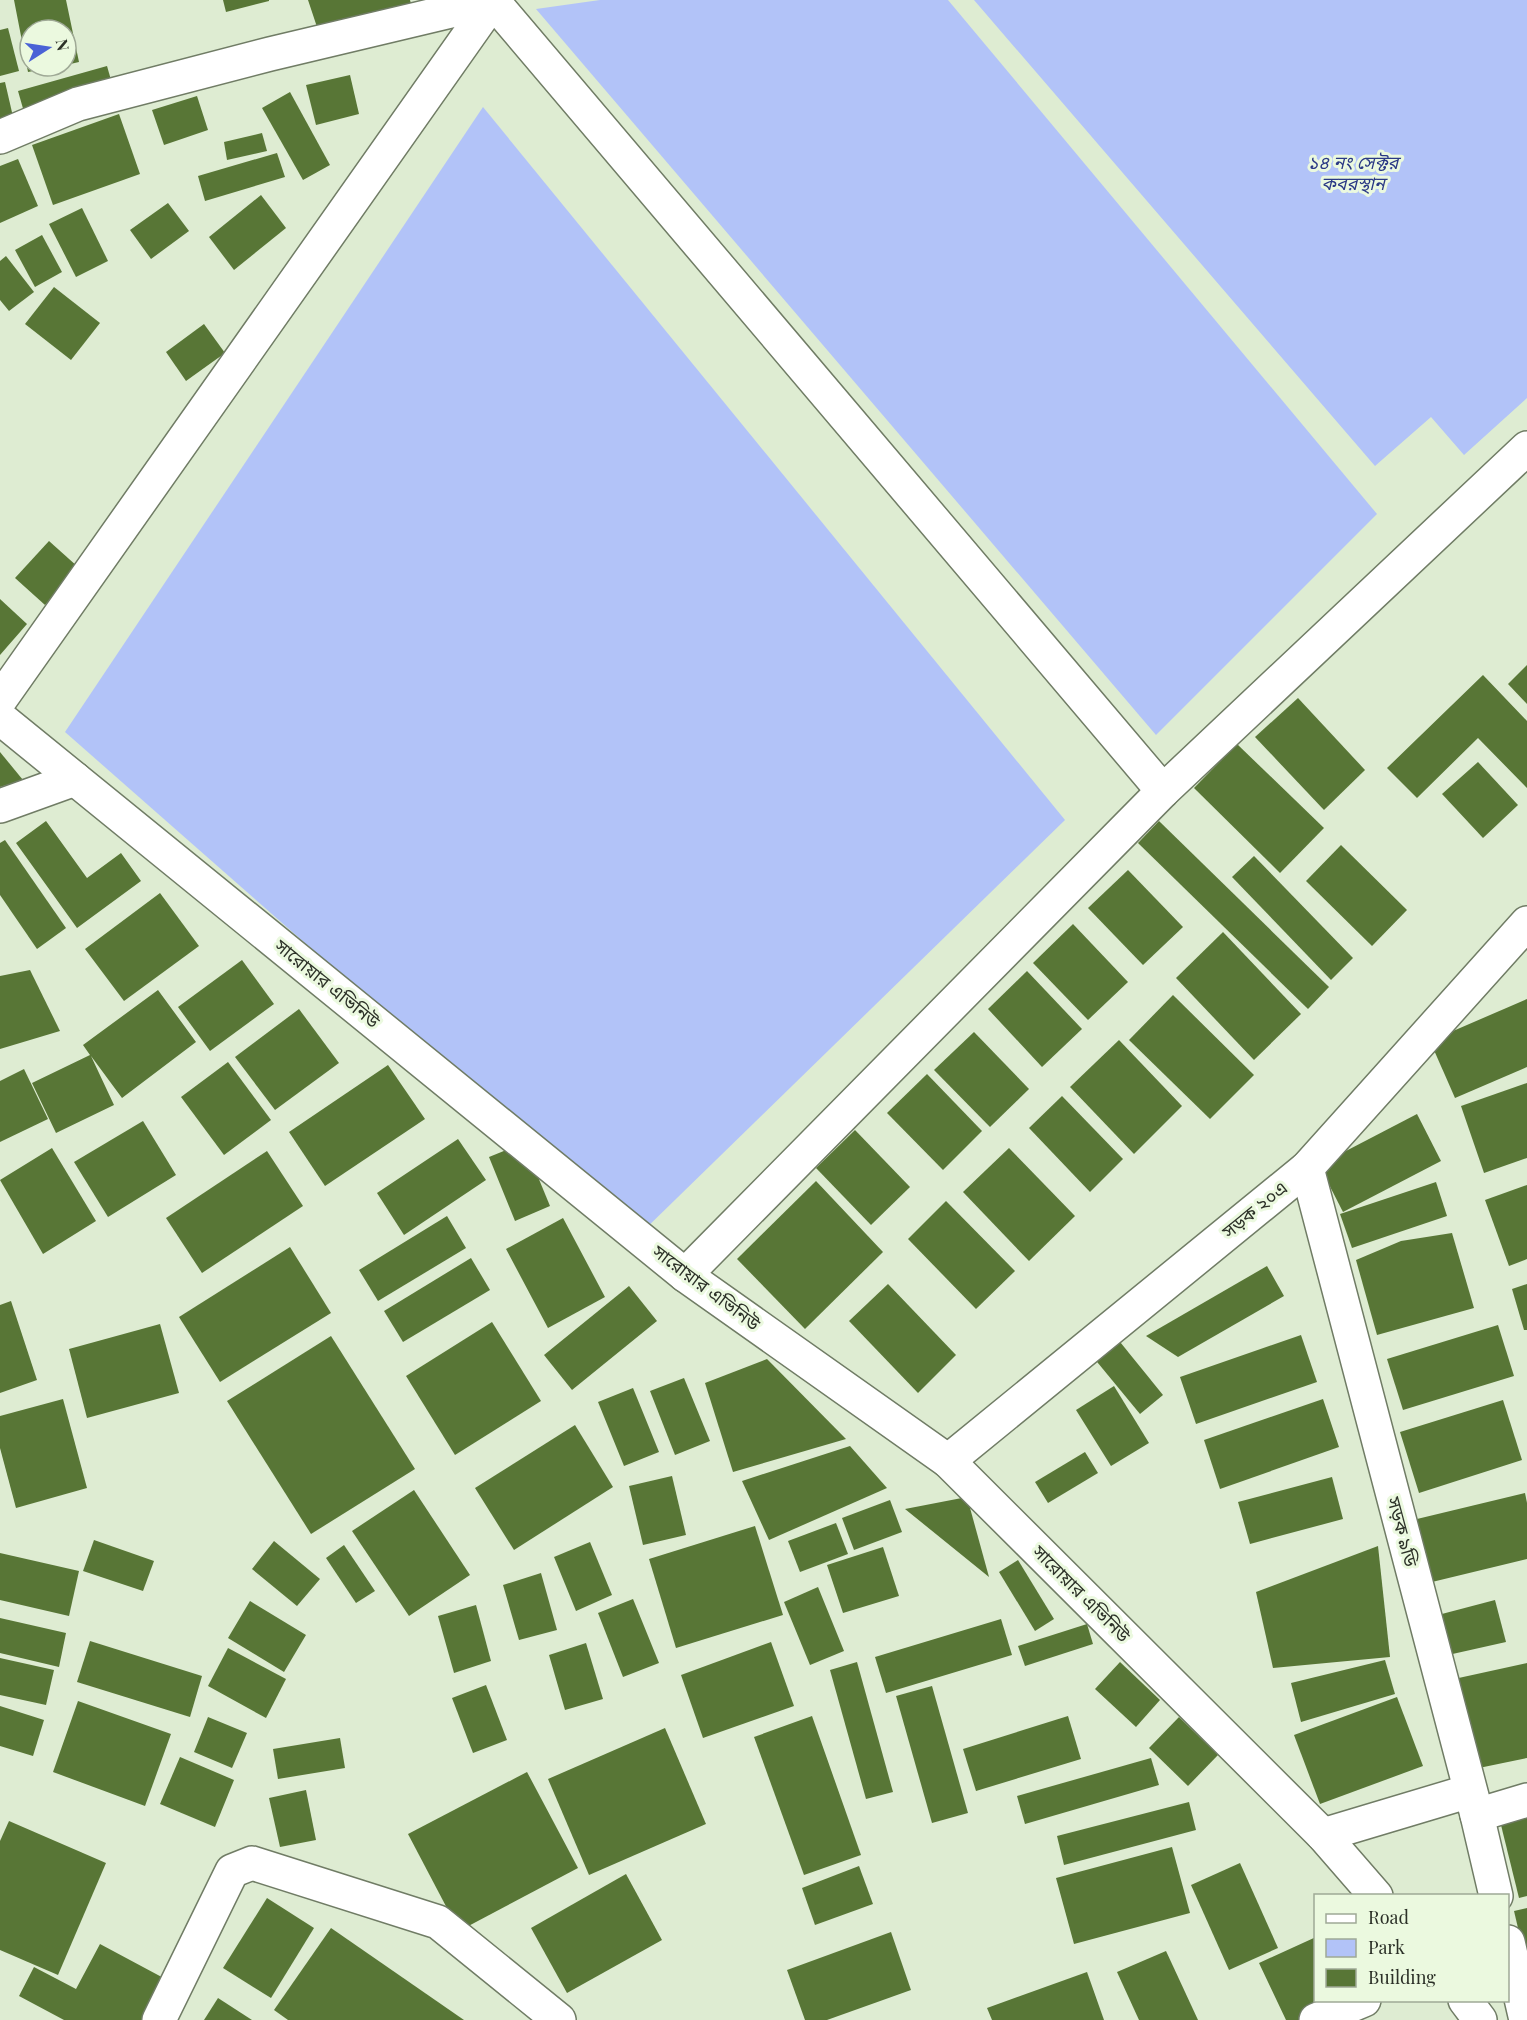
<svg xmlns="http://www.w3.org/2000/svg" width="1527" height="2020" viewBox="0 0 1527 2020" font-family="'Playfair Display','Noto Sans Bengali',serif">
  <rect width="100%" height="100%" fill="#deecd2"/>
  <!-- green -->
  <g fill="#b2c3f8">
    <polygon points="600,0 948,0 1377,514 1156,735 536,9"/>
    <polygon points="974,0 1527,0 1527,398 1464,455 1431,417 1375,466"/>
    <polygon points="483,107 1065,820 638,1236 65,732"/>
  </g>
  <!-- building -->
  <g fill="#587636">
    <polygon points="14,0 66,0 79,62 66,65 66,30 30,30 30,66 54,67 28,72"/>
    <polygon points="223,0 269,0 269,1 226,12"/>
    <polygon points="308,0 410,0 412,7 320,36"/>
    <polygon points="8,28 19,71 0,76 0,30"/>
    <polygon points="107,66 113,87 24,112 18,91"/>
    <polygon points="350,75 359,114 316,125 306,85"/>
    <polygon points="5,82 14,121 0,125 0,83"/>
    <polygon points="290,92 330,165 303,180 262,108"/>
    <polygon points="197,96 208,130 164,145 152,110"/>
    <polygon points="119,114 140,174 53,205 32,145"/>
    <polygon points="262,133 267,151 227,160 224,142"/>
    <polygon points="277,153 285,177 205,201 198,176"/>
    <polygon points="18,159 38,206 0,223 0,166"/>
    <polygon points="261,195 286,228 234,270 209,237"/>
    <polygon points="168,203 189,231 151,259 130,230"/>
    <polygon points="82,208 108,261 76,277 49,224"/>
    <polygon points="42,235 62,272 35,287 15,250"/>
    <polygon points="6,256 34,292 9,311 0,300 0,261"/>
    <polygon points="54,287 100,323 71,360 25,324"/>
    <polygon points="204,324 225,353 186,381 166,352"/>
    <polygon points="49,541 78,567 45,605 15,578"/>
    <polygon points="0,599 27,624 0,655"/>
    <polygon points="1527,665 1527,704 1508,684"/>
    <polygon points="1483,675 1527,721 1527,788 1478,738 1417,798 1387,768"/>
    <polygon points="1298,698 1365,770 1324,810 1255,737"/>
    <polygon points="1237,744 1324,828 1280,873 1194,788"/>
    <polygon points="0,752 23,780 0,787"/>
    <polygon points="1478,762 1518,805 1483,838 1442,794"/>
    <polygon points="46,821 87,878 121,853 141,881 77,928 16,843"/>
    <polygon points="1159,821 1329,987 1308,1009 1138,843"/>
    <polygon points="5,840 66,928 37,949 0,895 0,843"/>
    <polygon points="1341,845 1407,910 1372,946 1306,881"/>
    <polygon points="1254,856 1353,958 1331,980 1232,877"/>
    <polygon points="1128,870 1183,927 1143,965 1088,908"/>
    <polygon points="160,893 199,946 124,1001 85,949"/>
    <polygon points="1073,924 1128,982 1088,1020 1033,963"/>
    <polygon points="1223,932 1301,1014 1254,1060 1176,978"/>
    <polygon points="242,960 274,1004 210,1051 178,1007"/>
    <polygon points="30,970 60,1031 0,1049 0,976"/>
    <polygon points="1027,971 1082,1029 1042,1067 988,1009"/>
    <polygon points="158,990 196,1042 122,1098 91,1056 114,1105 56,1133 32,1083 90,1055 83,1045"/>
    <polygon points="1173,995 1254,1075 1210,1119 1129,1040"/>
    <polygon points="1527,999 1527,1067 1455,1098 1430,1041"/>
    <polygon points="299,1009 339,1063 275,1110 235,1057"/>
    <polygon points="974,1032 1029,1089 990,1127 934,1070"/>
    <polygon points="1119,1040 1182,1106 1134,1154 1070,1087"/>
    <polygon points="228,1062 271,1120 224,1155 181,1097"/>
    <polygon points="388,1065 425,1119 325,1186 289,1132"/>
    <polygon points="24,1069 48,1119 0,1142 0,1081"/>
    <polygon points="927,1074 982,1131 943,1170 887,1113"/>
    <polygon points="1527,1083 1527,1158 1484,1173 1461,1106"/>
    <polygon points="1062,1096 1123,1159 1090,1192 1029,1128"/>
    <polygon points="1417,1114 1441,1161 1343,1212 1319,1165"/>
    <polygon points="143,1121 176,1175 108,1217 74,1162"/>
    <polygon points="855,1130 910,1187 871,1225 816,1168"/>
    <polygon points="458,1139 486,1180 404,1235 377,1193"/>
    <polygon points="524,1143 550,1206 515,1221 489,1157"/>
    <polygon points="52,1148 96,1221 43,1254 0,1180"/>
    <polygon points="1009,1148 1075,1216 1029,1261 963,1192"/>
    <polygon points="267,1151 303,1206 202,1273 166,1218"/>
    <polygon points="816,1181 883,1252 805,1329 737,1259"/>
    <polygon points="1436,1182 1447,1216 1352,1248 1340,1214"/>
    <polygon points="1527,1185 1527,1259 1509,1266 1485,1200"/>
    <polygon points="946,1201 1015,1271 976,1309 908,1239"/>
    <polygon points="447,1216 466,1248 378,1301 359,1270"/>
    <polygon points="563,1218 605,1297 548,1328 506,1249"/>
    <polygon points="1452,1233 1474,1308 1377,1335 1356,1260 1401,1241"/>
    <polygon points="290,1247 331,1313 220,1382 179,1317"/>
    <polygon points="471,1258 490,1290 403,1342 384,1311"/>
    <polygon points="1267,1266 1284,1296 1178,1357 1146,1336"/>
    <polygon points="888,1284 956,1355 918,1393 849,1321"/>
    <polygon points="1527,1284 1527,1330 1524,1330 1512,1289"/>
    <polygon points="629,1286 657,1321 572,1390 544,1355"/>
    <polygon points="11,1301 37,1380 0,1393 0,1305"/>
    <polygon points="492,1322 541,1401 455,1455 406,1376"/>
    <polygon points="160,1324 179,1393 87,1418 69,1349"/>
    <polygon points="1498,1325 1514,1376 1403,1410 1387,1359"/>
    <polygon points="1301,1335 1317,1382 1196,1424 1180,1377"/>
    <polygon points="331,1336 415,1469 311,1534 227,1401"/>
    <polygon points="1116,1337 1163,1395 1140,1414 1093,1357"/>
    <polygon points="767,1359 846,1439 733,1472 705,1383"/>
    <polygon points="684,1378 710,1441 675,1455 650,1391"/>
    <polygon points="1114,1386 1149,1443 1111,1466 1076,1410"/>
    <polygon points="633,1388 659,1452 624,1466 598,1402"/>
    <polygon points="63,1399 87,1488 16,1508 0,1448 0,1416"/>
    <polygon points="1323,1399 1339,1447 1220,1489 1204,1440"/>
    <polygon points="1503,1400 1522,1460 1419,1493 1400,1432"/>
    <polygon points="575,1425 613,1487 514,1550 475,1488"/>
    <polygon points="850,1446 887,1488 769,1540 742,1481"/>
    <polygon points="1085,1452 1098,1473 1048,1503 1035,1482"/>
    <polygon points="672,1476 686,1535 643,1545 629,1486"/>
    <polygon points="1332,1477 1343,1519 1250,1544 1238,1502"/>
    <polygon points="414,1490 470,1575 409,1616 352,1531"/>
    <polygon points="1525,1493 1527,1503 1527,1559 1432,1582 1417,1519"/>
    <polygon points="967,1497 989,1577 905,1509"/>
    <polygon points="890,1500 902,1532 854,1550 842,1518"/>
    <polygon points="836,1523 848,1554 800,1572 788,1541"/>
    <polygon points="755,1526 783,1615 676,1648 649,1559"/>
    <polygon points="94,1540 154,1561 143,1591 83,1571"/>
    <polygon points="274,1541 320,1579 297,1606 252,1569"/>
    <polygon points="590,1542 612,1595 576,1611 554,1557"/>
    <polygon points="344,1545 375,1591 356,1603 326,1558"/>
    <polygon points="1378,1546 1390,1657 1273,1668 1256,1592"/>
    <polygon points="883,1547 899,1596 843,1613 827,1565"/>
    <polygon points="0,1553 79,1571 69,1616 0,1600"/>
    <polygon points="1018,1560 1054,1619 1035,1631 999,1572"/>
    <polygon points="541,1573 557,1630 519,1640 503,1585"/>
    <polygon points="818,1587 844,1651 810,1665 784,1602"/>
    <polygon points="633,1599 659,1663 623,1677 598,1613"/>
    <polygon points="1495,1600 1506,1642 1448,1655 1438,1615"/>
    <polygon points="250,1601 306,1635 284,1672 228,1638"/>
    <polygon points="476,1605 491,1661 454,1673 438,1616"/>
    <polygon points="0,1618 66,1633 59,1667 0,1653"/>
    <polygon points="1001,1619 1012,1655 886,1693 875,1657"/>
    <polygon points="1087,1624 1093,1644 1025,1666 1018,1646"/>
    <polygon points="90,1641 202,1676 190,1717 77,1682"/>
    <polygon points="771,1642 794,1706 703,1738 681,1675"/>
    <polygon points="586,1643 603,1699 565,1710 549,1655"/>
    <polygon points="228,1648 286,1679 266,1718 208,1686"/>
    <polygon points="0,1658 54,1670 46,1705 0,1695"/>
    <polygon points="1385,1660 1395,1694 1301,1722 1291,1683"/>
    <polygon points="857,1662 893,1792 866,1799 830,1670"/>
    <polygon points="1120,1662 1160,1700 1136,1727 1095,1689"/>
    <polygon points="1527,1663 1527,1758 1474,1769 1454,1679"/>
    <polygon points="486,1685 507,1740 473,1753 452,1698"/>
    <polygon points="932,1686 968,1813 932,1823 896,1696"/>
    <polygon points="1397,1697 1423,1766 1320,1804 1294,1735"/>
    <polygon points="78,1701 171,1734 145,1806 53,1772"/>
    <polygon points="0,1706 44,1720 33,1756 0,1746"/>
    <polygon points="812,1716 861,1855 804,1875 754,1737"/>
    <polygon points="1068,1716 1081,1759 976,1791 963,1749"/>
    <polygon points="208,1717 247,1733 232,1768 194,1752"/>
    <polygon points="1179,1717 1218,1755 1188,1786 1149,1748"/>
    <polygon points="665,1728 706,1824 589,1875 548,1779"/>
    <polygon points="340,1738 345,1768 278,1779 273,1749"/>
    <polygon points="180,1757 234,1780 215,1827 160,1804"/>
    <polygon points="1151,1758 1159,1785 1025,1824 1017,1796"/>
    <polygon points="527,1772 578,1868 459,1931 408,1834"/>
    <polygon points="306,1790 316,1840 280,1847 269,1798"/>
    <polygon points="1189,1802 1196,1830 1064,1865 1057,1836"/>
    <polygon points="1527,1814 1527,1896 1519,1898 1500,1821"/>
    <polygon points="9,1821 106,1863 58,1975 0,1950 0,1841"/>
    <polygon points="1172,1847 1190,1913 1074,1944 1056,1878"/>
    <polygon points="1240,1863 1278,1948 1229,1970 1191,1885"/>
    <polygon points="859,1866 873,1904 815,1925 802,1888"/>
    <polygon points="626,1874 662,1940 567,1993 531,1928"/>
    <polygon points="267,1898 314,1928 271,1998 223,1968"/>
    <polygon points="1527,1908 1527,1962 1526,1962 1514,1911"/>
    <polygon points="331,1928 464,2020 288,2020 274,2010"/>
    <polygon points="891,1932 911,1990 827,2020 805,2020 787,1970"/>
    <polygon points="1316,1937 1316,2000 1341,2000 1300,2020 1286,2020 1259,1963"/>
    <polygon points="100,1944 171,1982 151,2020 64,2020 19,1996 34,1967 76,1989"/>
    <polygon points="1166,1951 1198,2020 1139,2020 1117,1972"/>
    <polygon points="1087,1972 1104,2020 992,2020 987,2008"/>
    <polygon points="218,1998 252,2020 204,2020"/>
  </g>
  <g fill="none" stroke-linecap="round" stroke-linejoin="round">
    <!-- minor casing -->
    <g stroke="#707c65" stroke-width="36">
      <g id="minor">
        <polyline points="0,137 78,104 270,54 493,1 1163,791"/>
        <polyline points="0,700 493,1 496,0"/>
        <polyline points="0,718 685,1275 948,1461 1323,1835 1376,1896"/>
        <polyline points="0,806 75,779"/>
        <polyline points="1307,1168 1477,1815 1496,1896"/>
        <polyline points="685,1275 1163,791 1527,448"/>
        <polyline points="948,1461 1307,1168 1527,923"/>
        <polyline points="1477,1815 1527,1800"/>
        <polyline points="1323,1835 1470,1791"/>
        <polyline points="1508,1942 1526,2020"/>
        <polyline points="1465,2000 1480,2020"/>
        <polyline points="159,2020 232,1871 252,1863 438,1922 559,2020"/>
        <polyline points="1316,2020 1364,2000"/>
      </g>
    </g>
    <!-- minor -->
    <use href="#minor" stroke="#fff" stroke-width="33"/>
  </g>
  <g text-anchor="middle" stroke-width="6" stroke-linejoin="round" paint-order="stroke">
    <!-- park labels -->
    <g font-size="18" font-style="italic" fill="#2a3985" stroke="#ebf9df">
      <text x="1353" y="169">১৪ নং সেক্টর<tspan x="1353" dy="21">কবরস্থান</tspan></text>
    </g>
    <!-- street labels -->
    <g font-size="18" fill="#2c3128" stroke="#ebf9df">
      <text transform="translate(327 984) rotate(39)" y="6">সারোয়ার এভিনিউ</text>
      <text transform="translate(1255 1210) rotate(-39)" y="6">সড়ক ২০এ</text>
      <text transform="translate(706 1288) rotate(37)" y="6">সারোয়ার এভিনিউ</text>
      <text transform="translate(1402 1532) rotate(75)" y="6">সড়ক ৯ডি</text>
      <text transform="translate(1081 1594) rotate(45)" y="6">সারোয়ার এভিনিউ</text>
    </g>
  </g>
  <!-- legend -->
  <rect x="1314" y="1894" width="195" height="108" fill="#ebf9df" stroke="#9fa996" stroke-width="1.5"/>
  <rect x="1326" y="1914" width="30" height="9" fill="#ffffff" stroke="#9fa996" stroke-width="1.5"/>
  <text x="1368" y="1924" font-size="18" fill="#2c3128">Road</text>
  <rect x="1326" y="1939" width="30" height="18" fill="#b2c3f8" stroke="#9fa996" stroke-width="1.5"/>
  <text x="1368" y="1954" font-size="18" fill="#2c3128">Park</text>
  <rect x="1326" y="1969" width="30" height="18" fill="#587636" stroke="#9fa996" stroke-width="1.5"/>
  <text x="1368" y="1984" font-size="18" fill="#2c3128">Building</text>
  <!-- north arrow -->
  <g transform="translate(48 48) rotate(78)"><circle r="28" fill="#ebf9df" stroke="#9fa996" stroke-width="1.5"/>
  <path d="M0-4.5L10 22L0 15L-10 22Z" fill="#4a62d6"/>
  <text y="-9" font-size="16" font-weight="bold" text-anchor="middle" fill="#2c3128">N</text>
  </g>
</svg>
